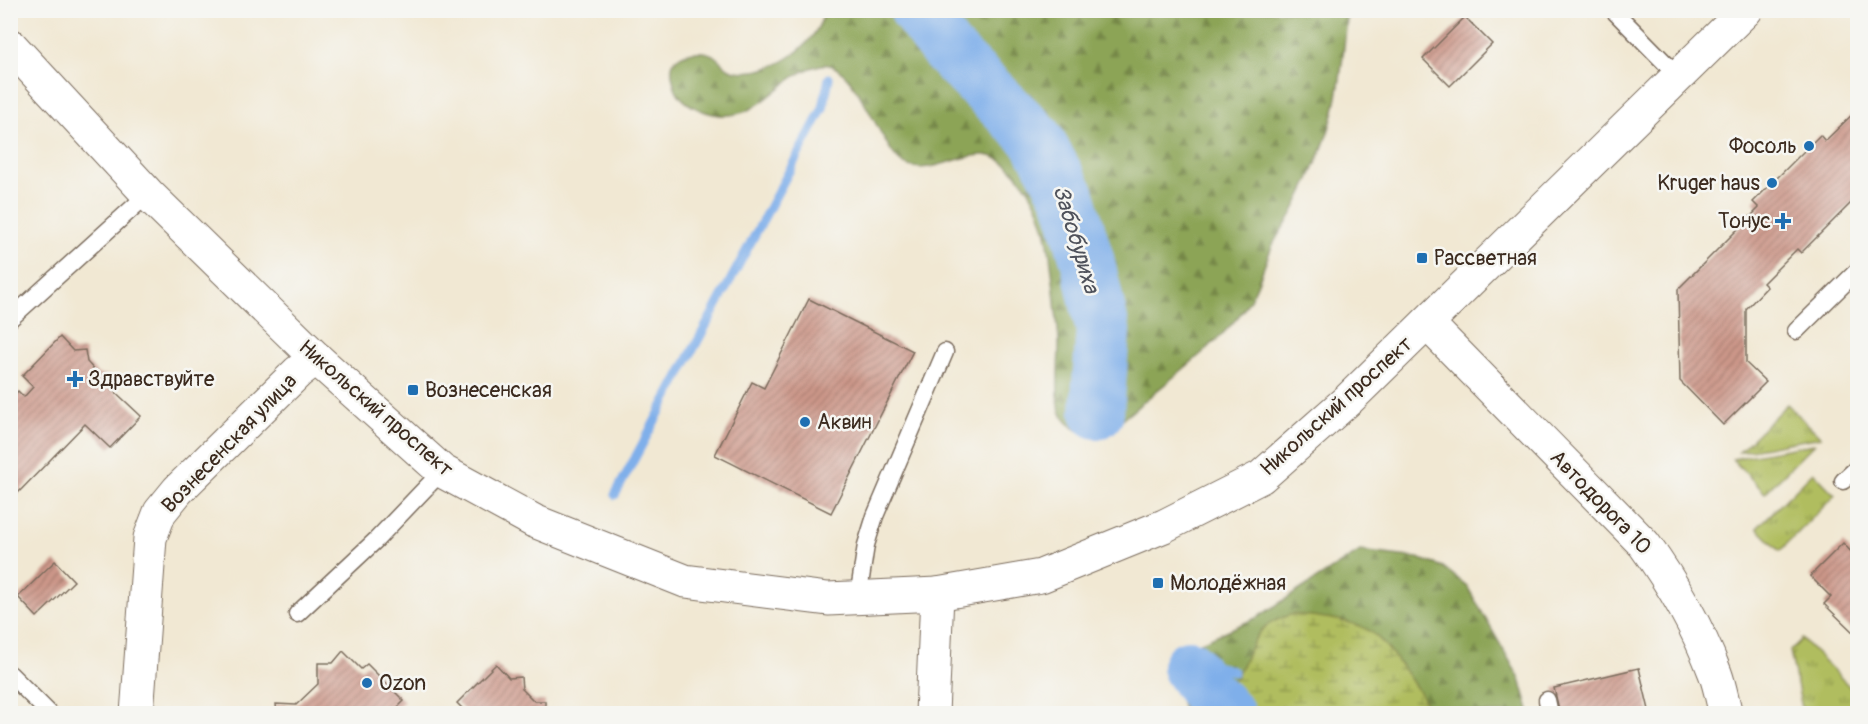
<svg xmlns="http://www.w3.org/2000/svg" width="1868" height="724" viewBox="0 0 1868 724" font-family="Pangolin,sans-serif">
  <defs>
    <pattern id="forest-firs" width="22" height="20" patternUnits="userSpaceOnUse" patternTransform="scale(1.5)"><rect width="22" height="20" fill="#8ca456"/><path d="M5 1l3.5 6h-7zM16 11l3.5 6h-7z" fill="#748647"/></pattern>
    <pattern id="wetland-marsh" width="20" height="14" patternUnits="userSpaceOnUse" patternTransform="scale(1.5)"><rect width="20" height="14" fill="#b0bd5f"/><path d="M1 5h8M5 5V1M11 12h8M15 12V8" fill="none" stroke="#909a4e"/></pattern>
    <pattern id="park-tufts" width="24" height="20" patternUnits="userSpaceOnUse" patternTransform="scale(1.5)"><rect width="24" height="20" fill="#b0bd5f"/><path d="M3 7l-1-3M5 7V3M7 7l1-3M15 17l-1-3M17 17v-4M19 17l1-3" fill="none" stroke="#909a4e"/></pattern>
    <pattern id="building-hatch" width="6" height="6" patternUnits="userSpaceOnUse" patternTransform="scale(1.5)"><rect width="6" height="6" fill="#cc9789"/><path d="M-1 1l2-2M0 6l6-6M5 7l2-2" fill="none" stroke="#a77b6f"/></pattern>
  </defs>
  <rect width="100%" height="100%" fill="#f6f6f2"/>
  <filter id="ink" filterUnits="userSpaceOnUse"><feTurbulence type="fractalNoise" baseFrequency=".0167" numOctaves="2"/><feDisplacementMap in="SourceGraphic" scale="12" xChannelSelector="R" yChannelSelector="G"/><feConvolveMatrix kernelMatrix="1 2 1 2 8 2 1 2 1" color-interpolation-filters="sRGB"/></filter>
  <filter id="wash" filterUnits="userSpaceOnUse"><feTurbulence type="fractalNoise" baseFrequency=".008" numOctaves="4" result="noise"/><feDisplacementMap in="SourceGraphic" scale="24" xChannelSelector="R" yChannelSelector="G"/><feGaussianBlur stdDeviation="1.35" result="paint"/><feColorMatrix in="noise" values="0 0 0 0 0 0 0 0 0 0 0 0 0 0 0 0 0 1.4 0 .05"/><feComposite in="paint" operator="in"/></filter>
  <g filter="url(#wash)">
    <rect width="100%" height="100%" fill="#f1e8d3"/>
    <!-- forest -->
    <g fill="url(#forest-firs)" stroke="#64673a" stroke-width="1.5">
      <path d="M824 11V10L1348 11C1343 51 1341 94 1328 132 1319 159 1306 187 1293 212 1286 225 1276 236 1271 249 1262 270 1257 291 1244 309 1223 339 1177 374 1148 398 1129 413 1107 439 1080 431 1072 428 1063 419 1060 411 1055 394 1059 363 1059 345 1059 331 1056 316 1055 302 1051 258 1048 206 1015 173 1007 164 998 156 985 155 960 153 923 179 901 162 880 146 854 58 821 65 775 74 757 135 698 109 687 104 677 96 674 84 672 77 670 69 673 63 680 51 702 49 713 55 722 61 725 69 736 71 772 77 818 45 824 11Z"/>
      <path d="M1360 551 1418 558 1443 567 1467 586 1520 679 1530 713H1184C1178 691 1170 669 1185 649L1258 617Z"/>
    </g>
    <!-- wetland -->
    <path fill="url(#wetland-marsh)" stroke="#76743e" stroke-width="1.5" d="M1293 614C1317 617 1344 618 1366 629 1385 637 1421 694 1432 713H1217C1217 689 1228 691 1238 673 1256 641 1252 626 1293 614Z"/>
    <!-- park -->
    <g fill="url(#park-tufts)" stroke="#76743e" stroke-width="1.5">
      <polygon points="1787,404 1821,437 1739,452"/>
      <polygon points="1814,444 1765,493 1732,459"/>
      <polygon points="1813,472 1835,495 1780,551 1757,528"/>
      <polygon points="1802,639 1857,694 1857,713 1803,713 1790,651"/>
    </g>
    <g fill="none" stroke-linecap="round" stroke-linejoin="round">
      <!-- stream -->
      <g stroke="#7fafea" stroke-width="9">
        <polyline points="615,495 823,108 829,78"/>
        <path d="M1196 677C1218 667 1208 662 1234 672"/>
        <polyline points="1227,712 1227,714"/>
      </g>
      <!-- river -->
      <g stroke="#7fafea" stroke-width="54">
        <polyline points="917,10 947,50 1036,138 1068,196 1087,259 1103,330 1097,412"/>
        <polyline points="1189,667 1205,690 1228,714"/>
      </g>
    </g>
    <g id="blocks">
      <!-- building -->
      <g fill="url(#building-hatch)">
        <polygon points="1465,17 1492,44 1450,86 1423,59"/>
        <polygon points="1858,109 1858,196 1801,253 1797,249 1763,283 1767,287 1746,309 1746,363 1766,382 1723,425 1680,381 1678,289 1759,208 1753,202 1820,135 1825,141"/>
        <polygon points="809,299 913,351 831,513 715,455 752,382 764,388"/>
        <polygon points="60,337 73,351 85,350 87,362 98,374 109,375 109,386 141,416 110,448 85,424 16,495 10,489 10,399 18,391 24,397 33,387 22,376"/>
        <polygon points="1843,543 1854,555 1858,552 1858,637 1824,604 1831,597 1810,576"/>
        <polygon points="55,561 74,581 37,617 18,597"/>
        <polygon points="343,651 361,669 367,664 404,701 398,707 404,714 277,714 276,704 296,705 318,684 318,663 333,663"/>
        <polygon points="496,664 509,678 521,677 522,689 534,701 545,701 545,714 468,714 457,703"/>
        <polygon points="1639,668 1650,714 1560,714 1554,688"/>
      </g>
    </g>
  </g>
  <g filter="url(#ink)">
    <use href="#blocks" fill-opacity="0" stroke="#7b6c5d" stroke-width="1.5"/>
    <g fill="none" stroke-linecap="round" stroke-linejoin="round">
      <!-- service casing -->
      <g stroke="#7b6c5d" stroke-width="19">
        <g id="service">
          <polyline points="1613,10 1678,76"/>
          <polyline points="10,319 148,194"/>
          <polyline points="1796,331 1858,270"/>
          <polyline points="1843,481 1858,467"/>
          <polyline points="858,598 866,545 875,516 945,352"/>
          <polyline points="297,614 376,540 442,471"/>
          <polyline points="10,674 50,714"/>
          <polyline points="1547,700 1550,714"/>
        </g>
      </g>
      <!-- minor casing -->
      <g stroke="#7b6c5d" stroke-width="35">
        <g id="minor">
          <path d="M1427 323 1644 544C1673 584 1698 628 1715 673 1720 686 1722 700 1726 714"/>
          <polyline points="137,714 150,538 160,512 178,490 298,372 316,358"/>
          <polyline points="932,714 937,594"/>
        </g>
      </g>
      <!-- secondary casing -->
      <g stroke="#7b6c5d" stroke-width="35">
        <polyline id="secondary" points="10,45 148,194 316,358 442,471 534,521 685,581 828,599 937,594 1041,576 1164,526 1261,477 1349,399 1746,10"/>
      </g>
      <!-- service -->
      <use href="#service" stroke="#fff" stroke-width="16"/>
      <!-- minor -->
      <use href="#minor" stroke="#fff" stroke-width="33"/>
      <!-- secondary -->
      <use href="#secondary" stroke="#fff" stroke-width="33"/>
    </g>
  </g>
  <!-- markers -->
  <g fill="#1f6fb2" stroke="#f6f6f2" stroke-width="2">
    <circle cx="1809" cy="146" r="6"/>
    <circle cx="1772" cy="183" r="6"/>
    <path d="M1780 212h6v6h6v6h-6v6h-6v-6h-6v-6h6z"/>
    <rect x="1416" y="252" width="12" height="12" rx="3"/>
    <path d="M72 370h6v6h6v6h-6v6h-6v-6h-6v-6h6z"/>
    <rect x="407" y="384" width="12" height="12" rx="3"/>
    <circle cx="805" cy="422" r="6"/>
    <rect x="1152" y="577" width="12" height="12" rx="3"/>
    <circle cx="367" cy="683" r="6"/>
  </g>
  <g text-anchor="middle" stroke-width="5" stroke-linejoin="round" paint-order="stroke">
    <!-- poi labels -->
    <g font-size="21" fill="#3b2a1e" stroke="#f6f6f2" text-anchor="start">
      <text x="1797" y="153" text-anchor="end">Фосоль</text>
      <text x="1760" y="190" text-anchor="end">Kruger haus</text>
      <text x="1771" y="228" text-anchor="end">Тонус</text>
      <text x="1434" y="265">Рассветная</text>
      <text x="88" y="386">Здравствуйте</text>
      <text x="425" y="397">Вознесенская</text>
      <text x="817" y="429">Аквин</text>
      <text x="1170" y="590">Молодёжная</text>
      <text x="379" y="690">Ozon</text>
    </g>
    <!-- street labels -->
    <g font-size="21" fill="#3b2a1e" stroke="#f6f6f2">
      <text transform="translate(1336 406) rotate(-42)" y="7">Никольский проспект</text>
      <text transform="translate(376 408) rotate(41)" y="7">Никольский проспект</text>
      <text transform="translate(229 443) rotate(-46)" y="7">Вознесенская улица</text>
      <text transform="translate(1601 502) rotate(46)" y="7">Автодорога 10</text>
    </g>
    <!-- water labels -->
    <g font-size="22" font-style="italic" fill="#4f525b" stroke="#f6f6f2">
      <text transform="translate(1077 239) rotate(73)" y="8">Забобуриха</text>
    </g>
  </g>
  <!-- margin -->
  <rect width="1868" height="724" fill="none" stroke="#f6f6f2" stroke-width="36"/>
</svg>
